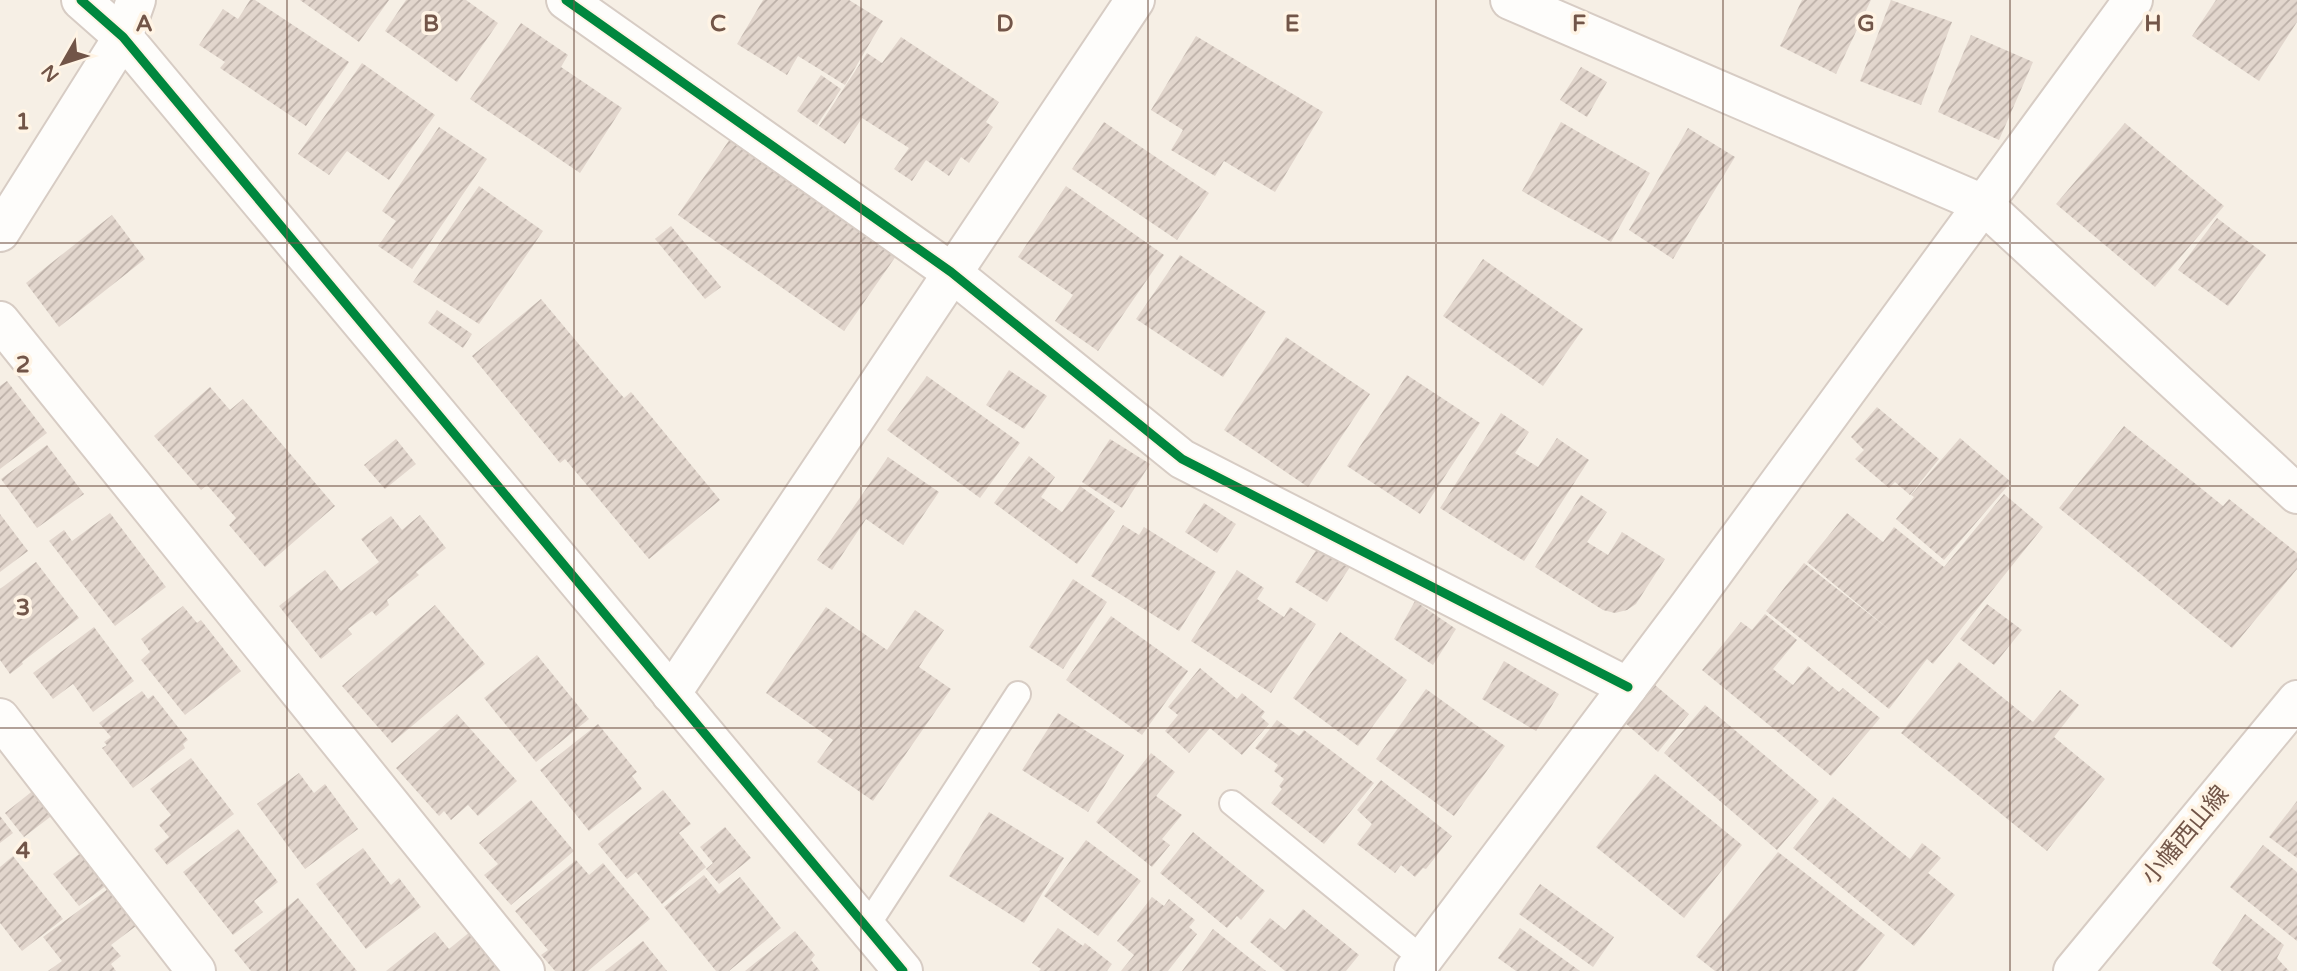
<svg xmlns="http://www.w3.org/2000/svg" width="2297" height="971" viewBox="0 0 2297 971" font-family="'Varela Round','Noto Sans JP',sans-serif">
  <defs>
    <pattern id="building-hatch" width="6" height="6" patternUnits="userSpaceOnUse" patternTransform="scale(1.75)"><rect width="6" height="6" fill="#e2d6cd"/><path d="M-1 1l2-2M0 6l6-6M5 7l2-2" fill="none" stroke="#bcb0a8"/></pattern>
  </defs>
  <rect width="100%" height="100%" fill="#f6efe5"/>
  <!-- building -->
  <g fill="url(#building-hatch)">
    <polygon points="250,0 255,0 349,62 306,126 220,68 225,62 199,45 223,9 238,19"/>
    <polygon points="300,0 389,0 359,42"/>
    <polygon points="406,0 466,0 498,23 457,82 385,31"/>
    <polygon points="763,0 849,0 883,21 845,85 798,56 787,75 737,44"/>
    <polygon points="1802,0 1871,0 1836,74 1780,46"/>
    <polygon points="1891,0 1952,22 1921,105 1860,81"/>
    <polygon points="2216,0 2297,0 2297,22 2259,81 2192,36"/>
    <polygon points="521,23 568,55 561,67 622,108 580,173 470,99"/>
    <polygon points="1971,35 2033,62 1999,140 1938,112"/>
    <polygon points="1196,36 1323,112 1275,192 1224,161 1215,176 1171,150 1183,130 1151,110"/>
    <polygon points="901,37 999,102 986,122 993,127 969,163 961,157 949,176 926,160 912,181 894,169 909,148 862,118 845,144 819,126 867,53 882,63"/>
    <polygon points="362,63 435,115 389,180 347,151 329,175 298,154"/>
    <polygon points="1581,67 1607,82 1587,117 1560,100"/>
    <polygon points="821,75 841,89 817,125 797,111"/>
    <polygon points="1104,122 1209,193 1177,240 1072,169"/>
    <polygon points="1561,122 1650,173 1611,242 1522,191"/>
    <polygon points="2125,123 2224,206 2155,287 2056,204"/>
    <polygon points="439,127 487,159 412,269 378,246 396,221 382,211"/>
    <polygon points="1688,128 1735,157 1673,259 1629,230"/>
    <polygon points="730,139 896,256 844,331 678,215"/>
    <polygon points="479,186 543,231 479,324 413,282"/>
    <polygon points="1066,186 1164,255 1098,351 1055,321 1073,295 1018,257"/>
    <polygon points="112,215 145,259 59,327 26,283"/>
    <polygon points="2217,218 2266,255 2228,306 2178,270"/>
    <polygon points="671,226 721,287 705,299 655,239"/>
    <polygon points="1180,255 1266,312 1223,377 1136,319"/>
    <polygon points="1483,259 1583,329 1543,386 1443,316"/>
    <polygon points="541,299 624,398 631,392 720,500 649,559 565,459 560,463 472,356"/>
    <polygon points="437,310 472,334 463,348 428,323"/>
    <polygon points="1286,337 1370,394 1308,487 1224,430"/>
    <polygon points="1009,370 1047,396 1024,429 986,405"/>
    <polygon points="1407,375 1480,423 1420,514 1347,466"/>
    <polygon points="927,376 1020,443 980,498 887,430"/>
    <polygon points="7,381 47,433 0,469 0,386"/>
    <polygon points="210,387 230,410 243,399 335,506 265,567 229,525 236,518 207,485 201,490 154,436"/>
    <polygon points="1877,407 1939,459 1910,495 1895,482 1889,488 1855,459 1864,450 1851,437"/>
    <polygon points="1501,413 1529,432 1515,453 1538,467 1557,438 1589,460 1524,561 1440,508"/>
    <polygon points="2124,426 2223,506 2229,499 2297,553 2297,569 2232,648 2059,508"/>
    <polygon points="1960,438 2011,482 1944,560 1896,519 1914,497 1911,495"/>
    <polygon points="396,439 416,464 385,489 364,465"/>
    <polygon points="1110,439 1150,464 1122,508 1082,482"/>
    <polygon points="47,445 84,494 37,528 1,479"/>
    <polygon points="1029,456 1055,477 1041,497 1062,512 1080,486 1115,511 1077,564 994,503"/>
    <polygon points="888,457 939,492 903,545 866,519 832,570 817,560"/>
    <polygon points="2004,494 2043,527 1933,664 1927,659 1889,709 1766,611 1804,563 1891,631 1807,562 1847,513 1883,542 1894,527 1944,567"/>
    <polygon points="1581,495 1607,512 1587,542 1608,555 1622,532 1665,559 1636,604 1627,610 1615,613 1603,610 1535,567"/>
    <polygon points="1204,503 1236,524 1217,553 1185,532"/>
    <polygon points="110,513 166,587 115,626 49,541 64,530 72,541"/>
    <polygon points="0,514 28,551 0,572"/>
    <polygon points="420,515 446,548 416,572 419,575 387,600 389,605 376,616 372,611 348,629 352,634 321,659 279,606 325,570 341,591 379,562 361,539 391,516 402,530"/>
    <polygon points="1123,525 1139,535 1144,527 1216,572 1179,631 1091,576"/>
    <polygon points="1319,546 1350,567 1327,602 1295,582"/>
    <polygon points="36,562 79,618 22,662 23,664 10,674 0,660 0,589"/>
    <polygon points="1237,570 1264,588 1257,599 1284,617 1290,607 1316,624 1271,693 1191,641"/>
    <polygon points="1073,579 1107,602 1063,669 1029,647"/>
    <polygon points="1415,601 1456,629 1433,665 1394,639"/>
    <polygon points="1987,604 2022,630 1994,665 1960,639"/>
    <polygon points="435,605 485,664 392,743 342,686"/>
    <polygon points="183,606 197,623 201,620 241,671 185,715 141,660 150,652 141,639"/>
    <polygon points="826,607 887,650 915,610 944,630 919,667 951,689 873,801 817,762 833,740 766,693"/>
    <polygon points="1765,614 1797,640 1773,669 1793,685 1808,666 1839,692 1843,688 1880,718 1831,776 1702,670 1741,622 1752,630"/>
    <polygon points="1111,616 1188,671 1142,735 1066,680"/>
    <polygon points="94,627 134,681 93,712 73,684 53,699 33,673"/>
    <polygon points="1340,632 1407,680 1358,746 1293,698"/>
    <polygon points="537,655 589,719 536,762 484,698"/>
    <polygon points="1504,661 1559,694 1536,731 1482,699"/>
    <polygon points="1959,662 2033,722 2060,690 2079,705 2054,737 2105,779 2047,851 1901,733"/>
    <polygon points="1200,668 1237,699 1242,693 1265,712 1261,717 1269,724 1242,755 1210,728 1189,753 1165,731 1178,715 1168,707"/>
    <polygon points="1655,685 1689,714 1658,752 1624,722"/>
    <polygon points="1426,689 1505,746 1454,816 1376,759"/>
    <polygon points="142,691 148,699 153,695 188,740 183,744 185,748 133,788 102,748 107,745 104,742 111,737 99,723"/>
    <polygon points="1705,705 1819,801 1777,850 1664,753"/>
    <polygon points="1058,713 1124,755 1088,812 1022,770"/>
    <polygon points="457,714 517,781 478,816 468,805 451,820 444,811 439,816 396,768"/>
    <polygon points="1277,720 1299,736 1304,730 1374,783 1324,844 1271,803 1282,789 1279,786 1284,779 1274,771 1278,765 1255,748"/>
    <polygon points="598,724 637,772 632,776 642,789 589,831 540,770"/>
    <polygon points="1151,753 1175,772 1156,796 1182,815 1162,839 1170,845 1152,867 1096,822"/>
    <polygon points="191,758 234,814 167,865 154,849 169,837 159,825 171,815 150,789"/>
    <polygon points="299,773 314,793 325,784 358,829 305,869 257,804"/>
    <polygon points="1655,774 1742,845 1684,918 1596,847"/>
    <polygon points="1381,780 1452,836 1426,869 1423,868 1415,877 1401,865 1395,873 1357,844 1372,824 1357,810"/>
    <polygon points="35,789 54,814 24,837 5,813"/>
    <polygon points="663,790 691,824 679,833 706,867 662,904 636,872 627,879 598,844"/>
    <polygon points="1833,797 1910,859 1922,843 1941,858 1928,873 1955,895 1914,946 1793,848"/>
    <polygon points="531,800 574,851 511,905 484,875 498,864 479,843"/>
    <polygon points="2297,801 2297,858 2269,837"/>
    <polygon points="989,812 1064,858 1024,923 949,876"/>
    <polygon points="0,816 13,833 0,843"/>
    <polygon points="725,827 751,858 719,884 706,869 713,863 700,847"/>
    <polygon points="238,829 278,882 254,901 263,912 233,935 183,872"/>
    <polygon points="1193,832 1265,891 1241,920 1237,916 1227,928 1160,873"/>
    <polygon points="1086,840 1141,881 1098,936 1044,896"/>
    <polygon points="2263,845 2297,872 2297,941 2230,887"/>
    <polygon points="363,848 391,885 399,878 421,907 366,949 316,884"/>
    <polygon points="82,852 107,885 79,906 53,874"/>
    <polygon points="1778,852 1885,935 1857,971 1715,971 1696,956"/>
    <polygon points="13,856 63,919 22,951 0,923 0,867"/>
    <polygon points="576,860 589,875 603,863 650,919 588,971 555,971 541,955 548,950 515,911"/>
    <polygon points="704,875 719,894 740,877 781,928 729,971 716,971 664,907"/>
    <polygon points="1540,884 1614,937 1593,967 1519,914"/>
    <polygon points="112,886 140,923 111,945 121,956 111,964 116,971 48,971 62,961 43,937"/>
    <polygon points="1152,897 1164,906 1169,899 1195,920 1189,927 1197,934 1168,971 1121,971 1134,955 1117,941"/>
    <polygon points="298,898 357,971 251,971 234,950"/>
    <polygon points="1303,909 1359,955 1346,971 1285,971 1250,942 1270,918 1285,930"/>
    <polygon points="2245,914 2284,945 2277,958 2289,971 2222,971 2212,963"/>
    <polygon points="1058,928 1083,946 1085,943 1112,964 1107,971 1039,971 1041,969 1032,963"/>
    <polygon points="1520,928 1580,971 1516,971 1498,958"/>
    <polygon points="1213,929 1266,971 1182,971"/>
    <polygon points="471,931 502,971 386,971 435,932 449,949"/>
    <polygon points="795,931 815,955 811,960 820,971 745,971"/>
    <polygon points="643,941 667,971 605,971"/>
  </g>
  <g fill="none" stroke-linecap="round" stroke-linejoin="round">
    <!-- service casing -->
    <g stroke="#d7ccc4" stroke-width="28">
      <g id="service">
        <polyline points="1232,803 1424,960"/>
        <polyline points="867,926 1018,694"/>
      </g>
    </g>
    <!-- minor casing -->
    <g stroke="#d7ccc4" stroke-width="42">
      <g id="minor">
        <polyline points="566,0 951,272 1182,459 1628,687"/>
        <polyline points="1510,0 1983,204 2297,494"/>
        <polyline points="0,321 525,971"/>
        <polyline points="671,694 1135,0"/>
        <polyline points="0,718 196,971"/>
        <polyline points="1414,971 1686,610 2133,0"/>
      </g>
    </g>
    <!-- tertiary casing -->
    <g stroke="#d7ccc4" stroke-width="42">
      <g id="tertiary">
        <polyline points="81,0 123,37 903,971"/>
        <polyline points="0,232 123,37 136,0"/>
        <polyline points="2073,971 2297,700"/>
      </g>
    </g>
    <!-- service -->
    <use href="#service" stroke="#fefdfb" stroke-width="24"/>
    <!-- minor -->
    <use href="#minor" stroke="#fefdfb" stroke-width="38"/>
    <!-- tertiary -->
    <use href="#tertiary" stroke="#fefdfb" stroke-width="38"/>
    <!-- cycleway casing -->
    <g stroke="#fff4e5" stroke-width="13">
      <g id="cycleway">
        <polyline points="81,0 123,37 903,971"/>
        <polyline points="566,0 951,272 1182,459 1628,687"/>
      </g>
    </g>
    <!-- cycleway -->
    <use href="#cycleway" stroke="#00873e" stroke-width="9"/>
  </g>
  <!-- grid -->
  <path fill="none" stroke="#725548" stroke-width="2" stroke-opacity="0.55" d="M287 0V971M574 0V971M861 0V971M1148 0V971M1436 0V971M1723 0V971M2010 0V971M0 243H2297M0 486H2297M0 728H2297"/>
  <g text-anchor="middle" stroke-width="7" stroke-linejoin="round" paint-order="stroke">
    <!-- street labels -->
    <g font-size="24" fill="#725548" stroke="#fff4e5">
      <text transform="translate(2185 835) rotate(-50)" y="8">小幡西山線</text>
    </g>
  </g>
  <g font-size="23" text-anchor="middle" font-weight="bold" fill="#725548" stroke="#fff4e5" stroke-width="7" stroke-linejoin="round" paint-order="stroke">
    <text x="144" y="31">A</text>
    <text x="431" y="31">B</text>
    <text x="718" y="31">C</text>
    <text x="1005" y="31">D</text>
    <text x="1292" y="31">E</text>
    <text x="1579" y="31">F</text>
    <text x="1866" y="31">G</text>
    <text x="2153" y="31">H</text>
    <text x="23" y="129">1</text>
    <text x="23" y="372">2</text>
    <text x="23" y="615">3</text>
    <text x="23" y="858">4</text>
  </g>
  <!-- north arrow -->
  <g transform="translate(63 63) rotate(231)" stroke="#fff4e5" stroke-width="5" paint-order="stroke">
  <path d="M0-5L12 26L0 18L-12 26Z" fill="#725548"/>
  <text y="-10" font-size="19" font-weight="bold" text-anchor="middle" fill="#725548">N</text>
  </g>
</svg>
